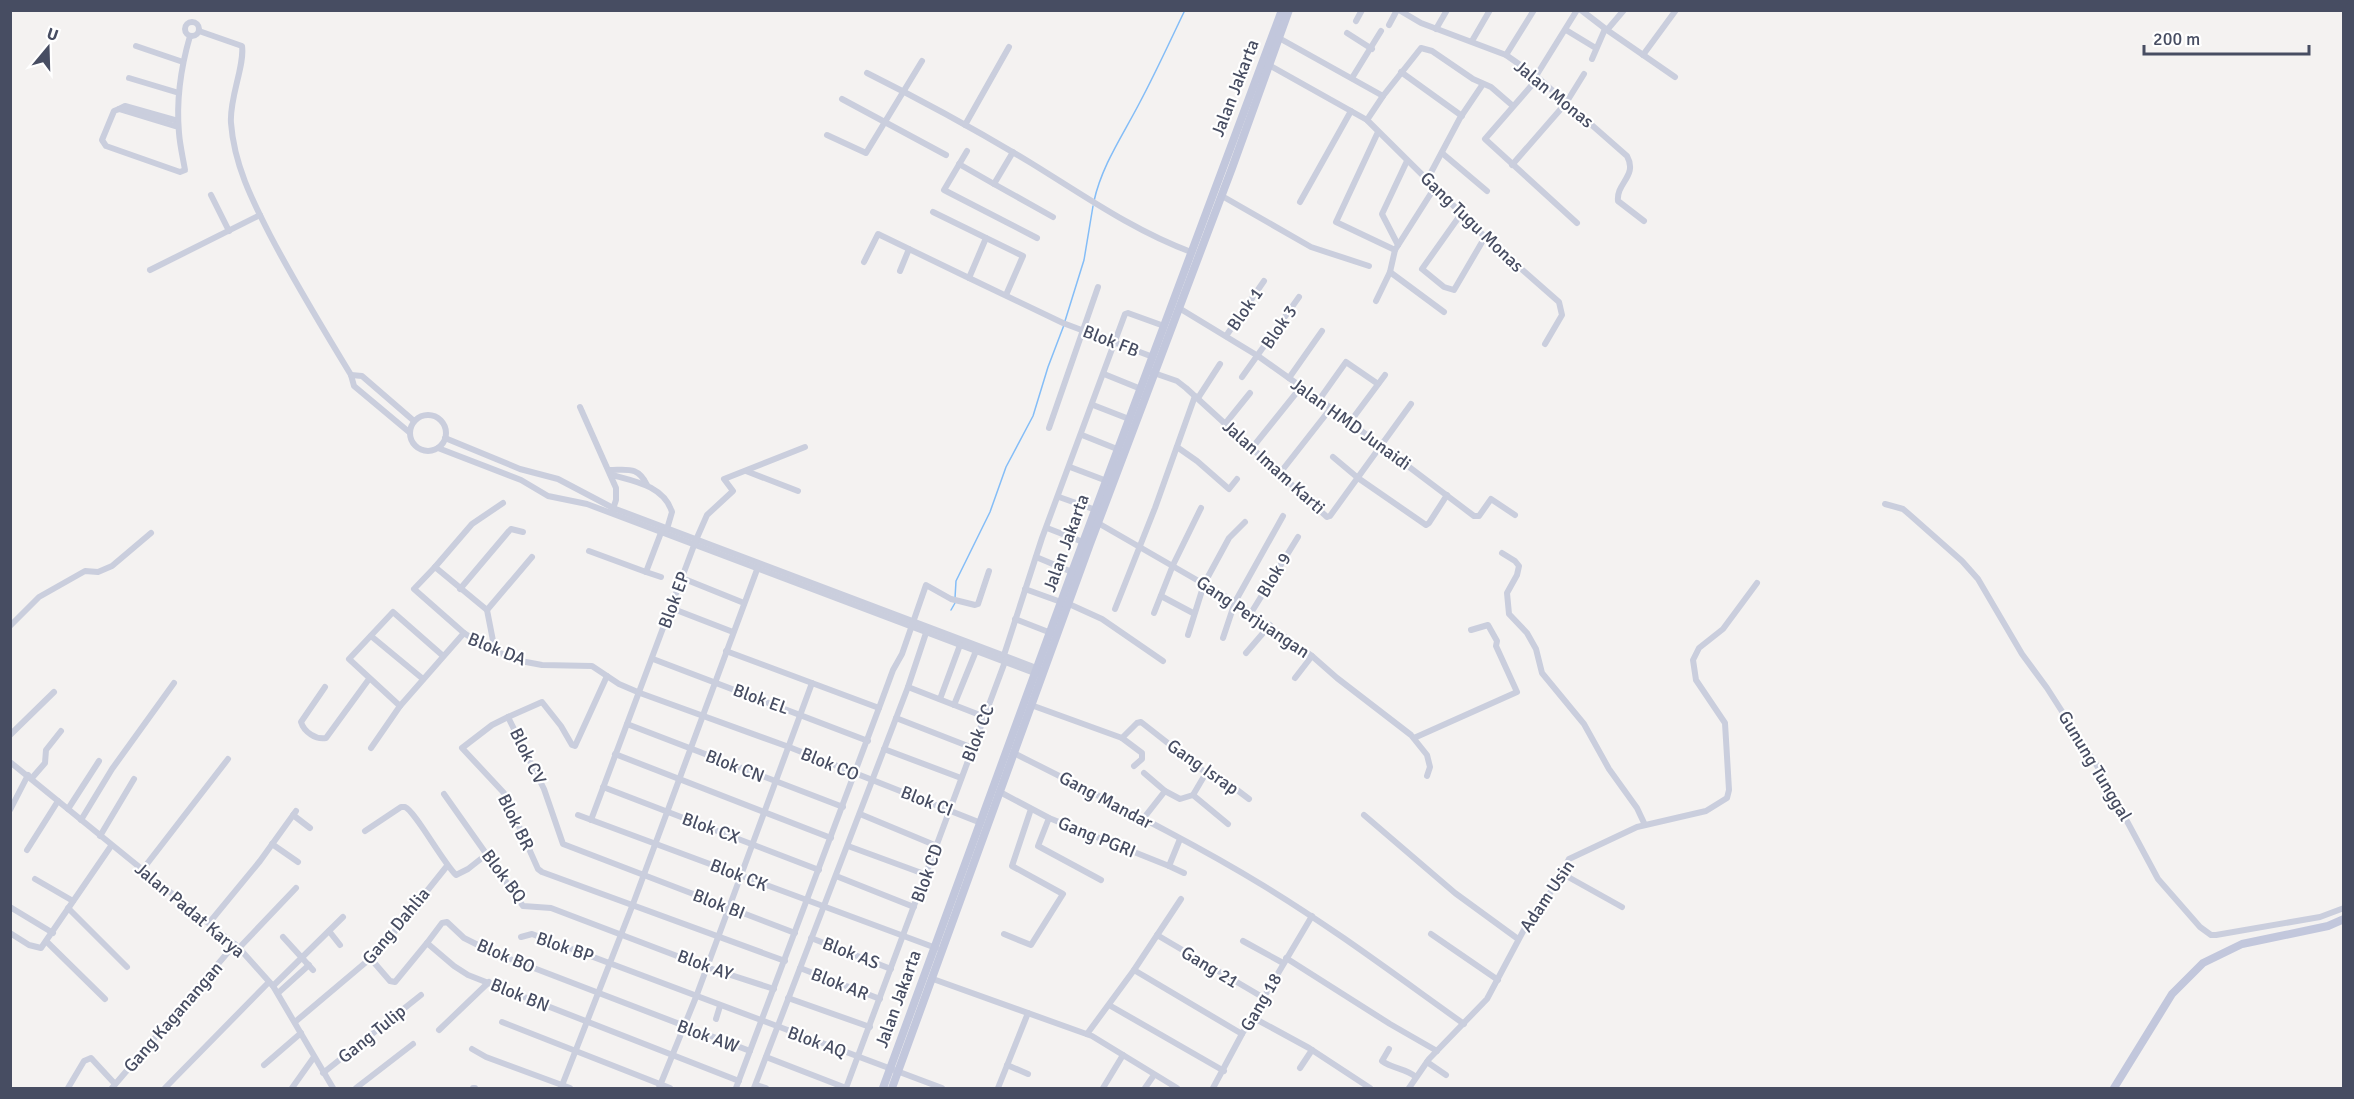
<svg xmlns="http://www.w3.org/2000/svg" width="2354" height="1099" viewBox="0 0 2354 1099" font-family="Signika,sans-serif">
  <rect width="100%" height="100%" fill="#f4f2f1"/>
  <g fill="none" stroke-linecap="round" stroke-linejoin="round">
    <!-- stream -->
    <g stroke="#84bdf7" stroke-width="1.5">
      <path d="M1094 201C1102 165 1123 135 1140 102 1156 72 1170 41 1185 10"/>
      <polyline points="1065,321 1084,260 1093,206"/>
      <polyline points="955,598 956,581 990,512 1006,467 1033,416 1048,367 1064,325"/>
      <polyline points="951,610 955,603"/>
    </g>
    <!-- street -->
    <g stroke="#cacedd" stroke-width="6">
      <path d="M1399 10 1421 23 1506 55 1536 76 1627 156C1638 176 1616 183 1618 201L1644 221"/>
      <polyline points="1581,10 1607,30 1624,10"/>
      <polyline points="1356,21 1362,10"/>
      <circle cx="192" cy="29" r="7"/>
      <polyline points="1389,25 1397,10"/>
      <polyline points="1436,29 1447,10"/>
      <polyline points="1566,30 1594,47"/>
      <polyline points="1607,30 1675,77"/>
      <path d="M199 31 242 46C245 65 229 99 231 123 234 164 252 200 270 235 295 283 323 329 351 375L354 386 409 432"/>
      <polyline points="1347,33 1372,49"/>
      <polyline points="1279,38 1383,96"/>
      <polyline points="1472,41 1490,10"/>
      <polyline points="136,46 183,62"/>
      <polyline points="1506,55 1534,10"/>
      <polyline points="1643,55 1676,10"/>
      <polyline points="1592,59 1605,29"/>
      <polyline points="1269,65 1367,120 1485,237 1559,302 1562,315 1545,344"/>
      <polyline points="1401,72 1462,116"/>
      <path d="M867 73C923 101 978 131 1031 163 1083 195 1134 231 1191 252"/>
      <polyline points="1536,76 1577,10"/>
      <polyline points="129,78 179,93"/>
      <polyline points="1352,78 1381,31"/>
      <polyline points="1538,78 1485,139 1577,223"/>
      <polyline points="842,99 946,155"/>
      <polyline points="119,109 125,106 178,121"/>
      <polyline points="1367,120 1383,96 1421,48 1432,51 1473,79 1491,87 1513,106"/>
      <polyline points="965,125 1009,47"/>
      <path d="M178 127 119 109 114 111 102 140 106 146 180 172 185 170C183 158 180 146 179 133 176 100 181 67 190 36"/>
      <polyline points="1378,132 1336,222 1395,250"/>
      <polyline points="827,135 866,153 922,61"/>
      <polyline points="967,151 944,190 1037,238"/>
      <polyline points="1013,152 994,184 1053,217"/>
      <polyline points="1442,153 1487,191"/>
      <polyline points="959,164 994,184"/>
      <polyline points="1512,165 1566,103 1584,74"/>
      <polyline points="1427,180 1460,118 1483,84"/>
      <polyline points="211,195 229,231"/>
      <polyline points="1222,196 1311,247 1369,266"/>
      <polyline points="1300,202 1351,111"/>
      <polyline points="933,212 1023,256 1006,295"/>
      <polyline points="1461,214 1422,269 1444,287 1454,290 1485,237"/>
      <polyline points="1398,245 1382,214 1407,161"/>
      <polyline points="864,262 878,234 969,278 986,238"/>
      <polyline points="150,270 260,215"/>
      <polyline points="900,271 909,249"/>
      <polyline points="1390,272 1444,312"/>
      <polyline points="969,278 1063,323 1153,357"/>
      <polyline points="1376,301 1390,272 1395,250 1435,187"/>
      <polyline points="1179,308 1258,356 1331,408 1474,516 1479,516 1491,499 1515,515"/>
      <polyline points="1226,336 1264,281"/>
      <polyline points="1151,372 1177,381 1186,388 1327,517 1330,516 1411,404"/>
      <polyline points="1104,374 1141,389"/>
      <polyline points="351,375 362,376 414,421"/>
      <polyline points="1242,377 1299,297"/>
      <polyline points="1289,378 1322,331"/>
      <polyline points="1198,398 1220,364"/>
      <polyline points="1319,400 1346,362 1378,384"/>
      <polyline points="1093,405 1129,419"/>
      <polyline points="580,407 616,488 616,500 612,512"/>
      <circle cx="428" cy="433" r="18"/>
      <polyline points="1350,422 1385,375"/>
      <polyline points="1225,424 1250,393"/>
      <polyline points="1049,428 1098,287"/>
      <polyline points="1082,435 1117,449"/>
      <polyline points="445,438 520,469 558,479 613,508 1039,669"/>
      <polyline points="1177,447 1197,461 1229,489 1237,479"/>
      <polyline points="438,448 521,480 548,496 587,504 1037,674"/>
      <polyline points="1252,448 1301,387"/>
      <polyline points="1333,457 1358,478 1426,525 1429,523 1447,495"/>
      <polyline points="1070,467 1107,481"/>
      <path d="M609 470C628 470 638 466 647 485"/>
      <polyline points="746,471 798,491"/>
      <polyline points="1280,473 1331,408"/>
      <path d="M612 475C634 481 664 486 672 512L667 529"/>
      <polyline points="1059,497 1096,510"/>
      <polyline points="1885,504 1903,509 1910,515 1962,561 1978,579 2022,654 2047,688 2099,769 2158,879 2200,927 2211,935 2216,935 2320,917 2344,908"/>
      <polyline points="1098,523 1235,602 1312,656 1337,678 1411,735 1427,755 1430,767 1427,776"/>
      <polyline points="1047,528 1083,542"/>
      <polyline points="589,551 646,572 662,530"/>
      <polyline points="1502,553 1515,561 1519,566 1517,575 1507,593 1509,614 1527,633 1536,649 1542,673 1584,724 1609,769 1637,808 1645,825"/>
      <polyline points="1036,557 1072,572"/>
      <polyline points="435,567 472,524 503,503"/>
      <polyline points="646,572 661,577"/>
      <polyline points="682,578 744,603"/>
      <polyline points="460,589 509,531 511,529 523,532"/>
      <polyline points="1025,589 1061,602"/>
      <polyline points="1161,596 1193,613"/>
      <polyline points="1069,604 1102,619 1163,661"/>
      <polyline points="671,608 733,632"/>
      <polyline points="1115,609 1155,508 1195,396"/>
      <polyline points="487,610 532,557"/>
      <polyline points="1154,613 1173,565 1201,508"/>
      <polyline points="1251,613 1298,537"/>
      <polyline points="1015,619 1051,633"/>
      <polyline points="10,626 39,597 85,571 98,572 112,566 151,533"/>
      <polyline points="464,633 414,589 435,567 487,610 495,651"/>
      <polyline points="1188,635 1204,584 1229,538 1245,522"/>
      <polyline points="371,636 423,679"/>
      <polyline points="1223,638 1235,602 1283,516"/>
      <polyline points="726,651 879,708 736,1088"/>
      <polyline points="1246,653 1270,625"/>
      <polyline points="1004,655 1042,538 1125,314 1128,313 1164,326"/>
      <polyline points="653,659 868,741"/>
      <polyline points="607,676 575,746 572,745 561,726 542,702 508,717 544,789 563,844 795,933"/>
      <polyline points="1295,678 1312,656"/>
      <path d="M325 687 301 722C304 732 316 740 326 738L369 679"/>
      <polyline points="908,687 985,717"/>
      <polyline points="940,699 960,645"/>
      <polyline points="954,705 976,651"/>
      <polyline points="1031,705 1122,738 1137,723 1141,722 1206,773 1216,774 1249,799"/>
      <polyline points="400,706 349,659 393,612 442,655"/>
      <polyline points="879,708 893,670 902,654 926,585 951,599 975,605 978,604 989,571"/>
      <polyline points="508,717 492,725 462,748 504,793 538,869 542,872 785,961"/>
      <polyline points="896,718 973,748"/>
      <polyline points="627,724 843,807"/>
      <polyline points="10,735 54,692"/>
      <polyline points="1122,738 1142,753 1142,759 1134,766"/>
      <polyline points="1414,738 1517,692 1496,646 1497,641 1488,625 1471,630"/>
      <polyline points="371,748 400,706 464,633 488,649 526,662 542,665 592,666 619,684 640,693 789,747 981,823"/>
      <polyline points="884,749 961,778"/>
      <path d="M1014 753C1098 796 1184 837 1264 886 1333 928 1398 977 1464 1024"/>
      <polyline points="615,754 831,838"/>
      <polyline points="10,762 239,948 273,986 333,1088"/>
      <polyline points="1144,773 1165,791 1180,799 1193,795 1206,773"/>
      <polyline points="32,778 45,763 46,750 61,731"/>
      <polyline points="603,787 819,870"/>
      <polyline points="1000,792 1049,818 1169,866 1180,839"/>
      <polyline points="444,794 523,906 551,908 706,967 774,989"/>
      <polyline points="1193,795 1228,824"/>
      <polyline points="68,809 99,761"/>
      <polyline points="10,810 28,775"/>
      <polyline points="860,814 937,846"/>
      <polyline points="293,815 310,828"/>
      <polyline points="578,815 936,948"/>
      <polyline points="1364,815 1455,893 1518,939"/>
      <polyline points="1049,818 1038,846 1101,880"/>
      <polyline points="1143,819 1165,791"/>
      <polyline points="81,820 112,769 174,683"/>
      <polyline points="591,820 696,540 707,515 733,491 724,479 805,447"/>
      <path d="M365 831 401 807H405C415 811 442 861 456 875L468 869 487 854"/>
      <polyline points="100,836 134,779"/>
      <polyline points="272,844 298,862"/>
      <polyline points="848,846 927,875"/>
      <polyline points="27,850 58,801"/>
      <polyline points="1169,866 1184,873"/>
      <polyline points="143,869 228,759"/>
      <polyline points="1561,873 1622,907"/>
      <polyline points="836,876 914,907"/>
      <polyline points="35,879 73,901"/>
      <polyline points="10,907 53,933"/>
      <polyline points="68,908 127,967"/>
      <polyline points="209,923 260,861 296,811"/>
      <polyline points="329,931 340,945"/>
      <polyline points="10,933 29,945 41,948 111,846"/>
      <polyline points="1004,934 1031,945 1063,894 1012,866 1031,809"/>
      <polyline points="1431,934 1498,980"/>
      <polyline points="1157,935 1264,998"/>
      <polyline points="283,937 313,970"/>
      <polyline points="521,937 532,934 942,1088"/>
      <polyline points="811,938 891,969"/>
      <polyline points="1243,941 1283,963"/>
      <polyline points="47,942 105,999"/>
      <polyline points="427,943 442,923 447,922 464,938 492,952 750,1051"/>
      <polyline points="239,948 296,888"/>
      <polyline points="1286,958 1390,1024 1437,1051"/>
      <polyline points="371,959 390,981 395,982 427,943 454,966 468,975 739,1081"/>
      <polyline points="800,968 880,999"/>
      <polyline points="1134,970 1181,899"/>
      <polyline points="933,979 1092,1036 1177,1088"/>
      <polyline points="273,986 343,917"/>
      <polyline points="278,993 309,965"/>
      <polyline points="788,998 870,1027"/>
      <polyline points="1109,1005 1224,1071"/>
      <polyline points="1252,1017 1309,1048 1370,1088"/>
      <polyline points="716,1019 720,1006"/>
      <polyline points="295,1022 378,952 447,866"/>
      <polyline points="502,1022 670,1088"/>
      <polyline points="439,1030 489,982"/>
      <polyline points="1087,1034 1134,970 1242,1034"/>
      <polyline points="472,1049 486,1057 570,1088"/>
      <path d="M1389 1049 1382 1061C1393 1069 1406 1068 1416 1077"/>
      <polyline points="766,1057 846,1088"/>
      <polyline points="1427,1062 1446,1075"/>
      <polyline points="264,1065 301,1033"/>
      <polyline points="1007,1065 1028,1074"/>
      <polyline points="1300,1068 1312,1050"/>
      <polyline points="323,1073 421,995"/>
      <polyline points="756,1085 766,1088"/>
      <polyline points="68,1088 84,1061 91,1058 115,1084"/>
      <polyline points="112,1088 235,944"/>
      <polyline points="165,1088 269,982"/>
      <polyline points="292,1088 314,1057"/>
      <polyline points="356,1088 413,1044"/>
      <polyline points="473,1088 475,1088"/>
      <polyline points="561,1088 633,904 758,567"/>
      <polyline points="659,1088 696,997 812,683"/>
      <polyline points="754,1088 908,687 927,630"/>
      <polyline points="846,1088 1006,659"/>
      <polyline points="998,1088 1028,1013"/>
      <polyline points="1103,1088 1123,1055"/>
      <polyline points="1145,1088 1154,1075"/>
      <polyline points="1213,1088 1242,1034 1312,916"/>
      <polyline points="1409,1088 1429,1059 1487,999 1526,926 1555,886 1569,859 1637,827 1706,811 1727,798 1729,790 1725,723 1696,680 1693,660 1699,648 1723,629 1757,583"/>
    </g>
    <!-- secondary -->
    <g stroke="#c2c7dc" stroke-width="8">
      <polyline points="883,1088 1072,572 1282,10"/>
      <polyline points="892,1088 1090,544 1232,168 1289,10"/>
      <polyline points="2114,1088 2172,994 2203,963 2242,944 2328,926 2344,919"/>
    </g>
  </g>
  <g text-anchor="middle" stroke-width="4.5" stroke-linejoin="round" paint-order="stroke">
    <!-- street labels -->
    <g font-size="18" fill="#474d62" stroke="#fff">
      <text transform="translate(1235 88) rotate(-69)" y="6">Jalan Jakarta</text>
      <text transform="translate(1554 94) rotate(39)" y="6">Jalan Monas</text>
      <text transform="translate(1472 222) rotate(44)" y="6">Gang Tugu Monas</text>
      <text transform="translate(1245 309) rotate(-55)" y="6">Blok 1</text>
      <text transform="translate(1279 327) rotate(-55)" y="6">Blok 3</text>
      <text transform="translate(1111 341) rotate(21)" y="6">Blok FB</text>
      <text transform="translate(1351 424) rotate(36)" y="6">Jalan HMD Junaidi</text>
      <text transform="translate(1274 467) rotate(42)" y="6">Jalan Imam Karti</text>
      <text transform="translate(1066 543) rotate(-70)" y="6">Jalan Jakarta</text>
      <text transform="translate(1274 575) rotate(-59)" y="6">Blok 9</text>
      <text transform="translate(674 600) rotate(-70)" y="6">Blok EP</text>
      <text transform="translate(1253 617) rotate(34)" y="6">Gang Perjuangan</text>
      <text transform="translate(497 649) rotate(22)" y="6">Blok DA</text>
      <text transform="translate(761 699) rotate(20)" y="6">Blok EL</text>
      <text transform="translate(978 733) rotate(-69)" y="6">Blok CC</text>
      <text transform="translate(528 756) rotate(64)" y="6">Blok CV</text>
      <text transform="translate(830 764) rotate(22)" y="6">Blok CO</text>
      <text transform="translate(735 766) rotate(21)" y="6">Blok CN</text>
      <text transform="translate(2095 766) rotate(59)" y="6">Gunung Tunggal</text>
      <text transform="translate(1203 767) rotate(35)" y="6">Gang Israp</text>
      <text transform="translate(1106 800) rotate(28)" y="6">Gang Mandar</text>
      <text transform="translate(927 801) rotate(21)" y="6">Blok CI</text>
      <text transform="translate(516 822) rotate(64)" y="6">Blok BR</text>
      <text transform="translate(711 828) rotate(20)" y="6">Blok CX</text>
      <text transform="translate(1097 837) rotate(22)" y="6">Gang PGRI</text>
      <text transform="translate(927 873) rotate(-70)" y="6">Blok CD</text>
      <text transform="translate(739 875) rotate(21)" y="6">Blok CK</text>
      <text transform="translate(504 876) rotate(53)" y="6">Blok BQ</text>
      <text transform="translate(1547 896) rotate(-56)" y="6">Adam Usin</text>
      <text transform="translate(719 904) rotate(21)" y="6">Blok BI</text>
      <text transform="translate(190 910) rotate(40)" y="6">Jalan Padat Karya</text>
      <text transform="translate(396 926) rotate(-50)" y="6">Gang Dahlia</text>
      <text transform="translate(565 947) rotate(19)" y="6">Blok BP</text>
      <text transform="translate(851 953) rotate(21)" y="6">Blok AS</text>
      <text transform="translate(506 956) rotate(23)" y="6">Blok BO</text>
      <text transform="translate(705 965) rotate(20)" y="6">Blok AY</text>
      <text transform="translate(1210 967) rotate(31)" y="6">Gang 21</text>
      <text transform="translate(840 984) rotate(21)" y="6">Blok AR</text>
      <text transform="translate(520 995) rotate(22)" y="6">Blok BN</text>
      <text transform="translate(898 999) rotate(-70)" y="6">Jalan Jakarta</text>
      <text transform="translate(1261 1002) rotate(-60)" y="6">Gang 18</text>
      <text transform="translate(173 1017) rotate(-49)" y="6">Gang Kaganangan</text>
      <text transform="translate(372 1034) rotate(-39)" y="6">Gang Tulip</text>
      <text transform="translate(708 1036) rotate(20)" y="6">Blok AW</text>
      <text transform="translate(817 1042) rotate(20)" y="6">Blok AQ</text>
    </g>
  </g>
  <!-- border -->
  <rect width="2354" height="1099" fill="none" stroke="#474d62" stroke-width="24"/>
  <!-- north arrow -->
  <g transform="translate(48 48) rotate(19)" stroke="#ffffff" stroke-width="4.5" paint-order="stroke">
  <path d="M0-4.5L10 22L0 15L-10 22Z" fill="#474d62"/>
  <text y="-9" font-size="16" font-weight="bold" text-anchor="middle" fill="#474d62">U</text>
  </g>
  <!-- scale -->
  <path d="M2144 45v9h165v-9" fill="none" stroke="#474d62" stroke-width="3"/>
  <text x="2153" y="45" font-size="18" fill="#474d62" stroke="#ffffff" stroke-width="4.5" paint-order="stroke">200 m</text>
</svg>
